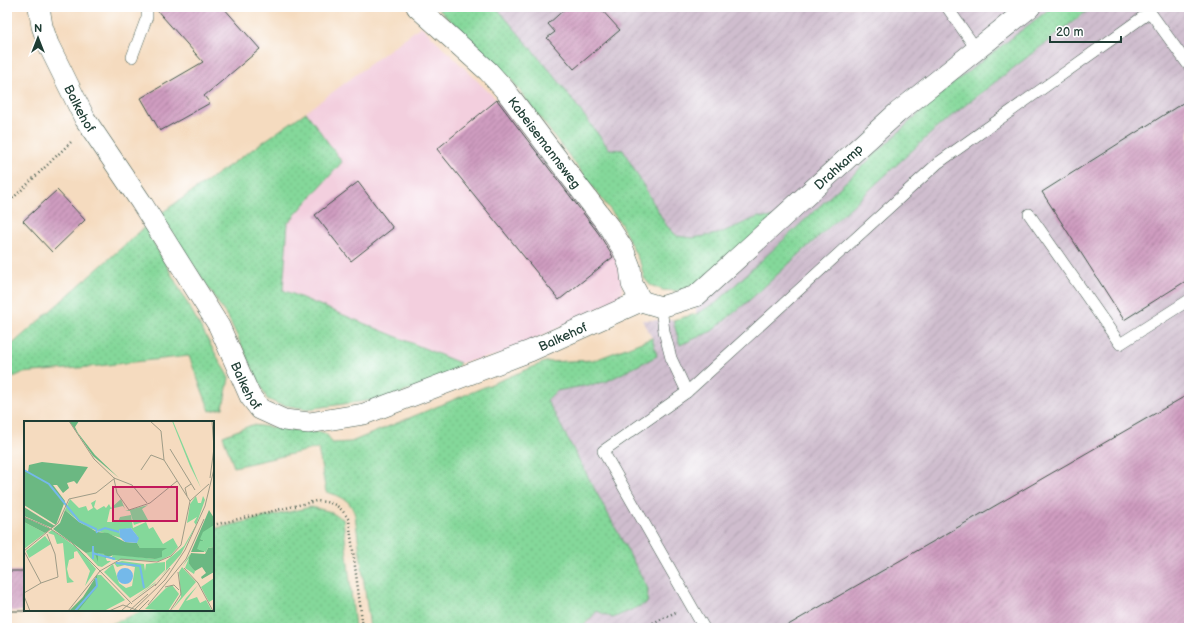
<svg xmlns="http://www.w3.org/2000/svg" width="1196" height="635" viewBox="0 0 1196 635" font-family="'Balsamiq Sans',sans-serif">
  <defs>
    <pattern id="industrial-furrows" width="10" height="10" patternUnits="userSpaceOnUse"><rect width="10" height="10" fill="#cfbdce"/><path d="M-1 1l2-2M0 10L10 0M9 11l2-2" fill="none" stroke="#b1a3b2"/></pattern>
    <pattern id="grass-dots" width="8" height="8" patternUnits="userSpaceOnUse"><rect width="8" height="8" fill="#84d89a"/><path d="M2 2h.1M6 6h.1" fill="none" stroke="#72ba85" stroke-width="1.8" stroke-linecap="round"/></pattern>
    <pattern id="building-hatch" width="6" height="6" patternUnits="userSpaceOnUse"><rect width="6" height="6" fill="#cf9cc0"/><path d="M-1 1l2-2M0 6l6-6M5 7l2-2" fill="none" stroke="#a7809d"/></pattern>
  </defs>
  <rect width="100%" height="100%" fill="#fff"/>
  <filter id="ink" filterUnits="userSpaceOnUse"><feTurbulence type="fractalNoise" baseFrequency=".025" numOctaves="2"/><feDisplacementMap in="SourceGraphic" scale="8" xChannelSelector="R" yChannelSelector="G"/><feConvolveMatrix kernelMatrix="1 2 1 2 8 2 1 2 1" color-interpolation-filters="sRGB"/></filter>
  <filter id="wash" filterUnits="userSpaceOnUse"><feTurbulence type="fractalNoise" baseFrequency=".012" numOctaves="4" result="noise"/><feDisplacementMap in="SourceGraphic" scale="16" xChannelSelector="R" yChannelSelector="G"/><feGaussianBlur stdDeviation="0.9" result="paint"/><feColorMatrix in="noise" values="0 0 0 0 0 0 0 0 0 0 0 0 0 0 0 0 0 1.4 0 .05"/><feComposite in="paint" operator="in"/></filter>
  <g filter="url(#wash)">
    <rect width="100%" height="100%" fill="#f5dbbf"/>
    <!-- built -->
    <polygon fill="#f3cfde" points="421,26 497,100 619,252 623,282 622,298 504,354 460,363 283,291 288,223 342,162 306,112"/>
    <!-- industrial -->
    <polygon fill="url(#industrial-furrows)" points="475,7 1189,7 1189,628 585,628 583,627 597,611 648,589 547,400 556,391 605,382 657,356 652,338 642,320 673,320 696,314 698,276"/>
    <!-- grass -->
    <g fill="url(#grass-dots)" stroke="#528a67">
      <polygon points="436,7 496,7 556,78 609,149 623,150 666,225 677,236 692,238 718,234 758,217 774,218 697,283 685,289 676,291 663,290 650,285 644,278 641,265 621,224 509,77"/>
      <polygon points="1052,7 1092,7 941,124 753,297 712,331 680,345 673,320 696,314 716,303 914,118 951,85"/>
      <polygon points="306,112 342,162 288,223 283,290 460,363 451,375 388,398 307,409 278,404 267,399 230,321 160,214"/>
      <polygon points="145,227 229,378 223,408 210,411 189,356 89,367 22,373 7,380 7,349"/>
      <path d="M652 338 657 356 605 382 556 391 547 400 648 589 647 603 613 618 597 611 583 626 585 628H370L355 515C354 512 353 509 351 506 347 498 334 494 326 492L318 448 234 467 223 436 252 425 313 432C323 430 328 434 332 443L351 442 545 362 595 360Z"/>
      <polygon points="311,507 328,511 343,519 355,628 106,628 109,625 145,610 213,610 213,529"/>
    </g>
    <g id="blocks">
      <!-- building -->
      <g fill="url(#building-hatch)">
        <polygon points="154,7 223,7 260,49 204,96 210,103 160,131 141,98 203,62"/>
        <polygon points="567,7 599,7 620,30 574,69 547,38 555,32 548,24"/>
        <polygon points="1189,99 1189,279 1124,320 1042,192"/>
        <polygon points="497,100 599,234 613,257 559,300 437,149"/>
        <polygon points="358,182 393,228 351,261 315,215"/>
        <polygon points="57,190 85,220 52,252 23,221"/>
        <polygon points="1189,394 1189,628 783,628"/>
        <rect x="7" y="571" width="18" height="40"/>
      </g>
    </g>
  </g>
  <g filter="url(#ink)">
    <use href="#blocks" fill-opacity="0" stroke="#3f5549" stroke-width="1"/>
    <g fill="none" stroke-linecap="round" stroke-linejoin="round">
      <!-- lane casing -->
      <g stroke="#3f5549" stroke-width="12">
        <g id="lane">
          <polyline points="947,7 977,50"/>
          <polyline points="132,57 147,17 147,7"/>
          <polyline points="1029,214 1120,344 1189,300"/>
          <polyline points="661,307 664,331 671,358 687,392 938,163 1150,12 1189,66"/>
          <polyline points="687,392 603,451 704,628"/>
        </g>
      </g>
      <!-- street casing -->
      <g stroke="#3f5549" stroke-width="22">
        <g id="street">
          <path id="s1" d="M39 7 42 26 48 44 85 119 141 202 219 326 250 396 260 409 284 420 309 423 364 414 530 351 641 301"/>
          <path id="s2" d="M417 7 488 71 505 90 609 227 623 249 630 267 632 284 641 301"/>
          <path id="s3" d="M641 301 661 307 696 296 897 113 1030 7"/>
        </g>
      </g>
      <!-- path -->
      <g stroke="#3f5549" stroke-width="2.5" stroke-dasharray="1 3" stroke-linecap="butt">
        <polyline points="7,204 73,140"/>
        <path d="M213 525 316 501C333 502 340 505 349 520L363 628"/>
        <polyline points="642,628 676,612"/>
      </g>
      <!-- lane -->
      <use href="#lane" stroke="#fff" stroke-width="11"/>
      <!-- street -->
      <use href="#street" stroke="#fff" stroke-width="21"/>
    </g>
  </g>
  <g text-anchor="middle" stroke-width="3" stroke-linejoin="round" paint-order="stroke">
    <!-- street labels -->
    <g font-size="13" fill="#1f3d34" stroke="#fff">
      <text dy="5" stroke="none"><textPath href="#s1" startOffset="110">Balkehof</textPath></text>
      <text dy="5" stroke="none"><textPath href="#s2" startOffset="187">Kabeisemannsweg</textPath></text>
      <text dy="5" stroke="none"><textPath href="#s3" startOffset="250">Drahkamp</textPath></text>
      <text dy="5" stroke="none"><textPath href="#s1" startOffset="782">Balkehof</textPath></text>
      <text dy="5" stroke="none"><textPath href="#s1" startOffset="434">Balkehof</textPath></text>
    </g>
  </g>
  <!-- overview -->
  <g transform="translate(24 421)">
    <rect width="190" height="190" fill="#f5dbbf"/>
    <path d="M148 0H149L177 67 166 45ZM172 75 174 82H177L179 75 181 79 171 107 157 133 151 140 130 163 108 179 134 159 142 149V140L160 125 172 104 170 101 173 96 163 102 166 83ZM46 78 55 87 62 85 64 90 69 87 67 82 72 79 70 86 73 89 80 85 82 87 85 83 87 87 97 78 101 88 99 85 86 88 83 101H94L96 96 107 94 109 107 122 101 125 108 129 106 139 123 149 117 154 126 147 134 135 140 89 139 87 137 90 133 131 138 140 127H116L113 122 114 116 107 107 95 109 97 117 64 107 41 89ZM124 84 118 88 124 99 110 104 106 90H101ZM0 101 21 112 0 128ZM28 109 55 128 72 148 61 165 66 150 53 130 50 131V137L45 139 43 148 45 156 50 161 43 162 39 122 33 123 30 114 24 112ZM21 115 27 123 5 137 2 130ZM69 129 80 133 83 140H87L78 146 74 145 62 132ZM166 133 165 143 171 150 170 153 161 147 165 137 158 146 172 161 147 190 157 176 155 151ZM98 140 120 143 121 150 122 143 141 141V149L124 166 106 177 80 151 89 143 95 162 102 167 108 165 111 146 101 144 93 146 90 142ZM73 154H77L101 179 80 190H54ZM190 157V178L185 181 177 166ZM148 164 155 173 144 190 121 188 142 167ZM174 164 162 180 173 176 176 182 182 179 188 190H154L162 177Z" fill="#84d89a"/>
    <path d="M45 0H55L51 6 54 12 71 34 95 57 69 35ZM18 41 64 46 53 63 50 60 43 62 45 67 39 72 33 64H29L41 80 32 104 0 84V49L4 51 5 44ZM0 86 16 96 31 105 28 107 0 95ZM41 89 55 101 73 111 84 112 101 121 113 122 116 127H143L138 130V136L131 138 90 134 81 137 80 133 74 132V141L70 130 62 132 29 108 36 102ZM185 89 190 97V104L177 119 179 118 180 122 175 129H180V131H167ZM0 96 27 108 21 112 0 101ZM190 126V151L178 158 177 156 182 152 178 146 171 150 169 148 165 143V137L167 132 181 133 184 127ZM73 154V166L54 190H45L59 176Z" fill="#6bb882"/>
    <path d="M190 104V126L184 127 182 131 173 128 176 120H180L176 118 179 111Z" fill="#84d89a"/>
    <path d="M107 107 115 117 113 122 101 121 96 116 95 108ZM93 155a8 8 0 1 1 16 0a8 8 0 1 1-16 0Z" fill="#74b9ea"/>
    <path fill="none" stroke="#74b9ea" stroke-width="2" d="M0 49 25 63 55 100 72 108 73 112M74 110 81 107 95 111M69 125V138M68 132 91 138M92 142 116 145 120 167M51 190 73 165 72 157"/>
    <path fill="none" stroke="#9f9c87" stroke-width="1" d="M45 0 70 38 90 57 108 64 123 82M126 0 137 10 140 39 166 80M146 28 171 69M117 49 127 34 140 39M186 57 190 27 188 0M90 58 93 72 105 89 126 82 153 60M163 75 161 67 167 63M0 96 22 105 48 122 76 150 97 138 133 141 147 135 157 124 166 80 185 63M0 130 34 102 45 78 72 72 91 57M0 130 17 162M160 147 174 162 189 190M131 165 146 147M141 166 150 164 155 169M0 172 17 162 34 156 31 133 23 113M0 175 6 190M108 181 132 163M124 184 162 138 180 98M44 190 76 150 108 183M85 190 99 184 115 190M97 190 106 182M105 190 124 173M109 190 141 159 161 129 181 85 190 48M114 190 125 179M146 190 157 173 154 151"/>
    <path fill="#c2185b" fill-opacity="0.15" stroke="#c2185b" stroke-width="2" d="M89 66H153V100H89Z"/>
    <rect width="190" height="190" fill="none" stroke="#1f3d34" stroke-width="2"/>
  </g>
  <!-- margin -->
  <rect width="1196" height="635" fill="none" stroke="#fff" stroke-width="24"/>
  <!-- north arrow -->
  <g transform="translate(38 38)" stroke="#ffffff" stroke-width="3" paint-order="stroke">
  <path d="M0-3L7 15L0 10L-7 15Z" fill="#1f3d34"/>
  <text y="-6" font-size="11" font-weight="bold" text-anchor="middle" fill="#1f3d34">N</text>
  </g>
  <!-- scale -->
  <path d="M1050 36v6h71v-6" fill="none" stroke="#1f3d34" stroke-width="2"/>
  <text x="1056" y="36" font-size="12" fill="#1f3d34" stroke="#ffffff" stroke-width="3" paint-order="stroke">20 m</text>
</svg>
